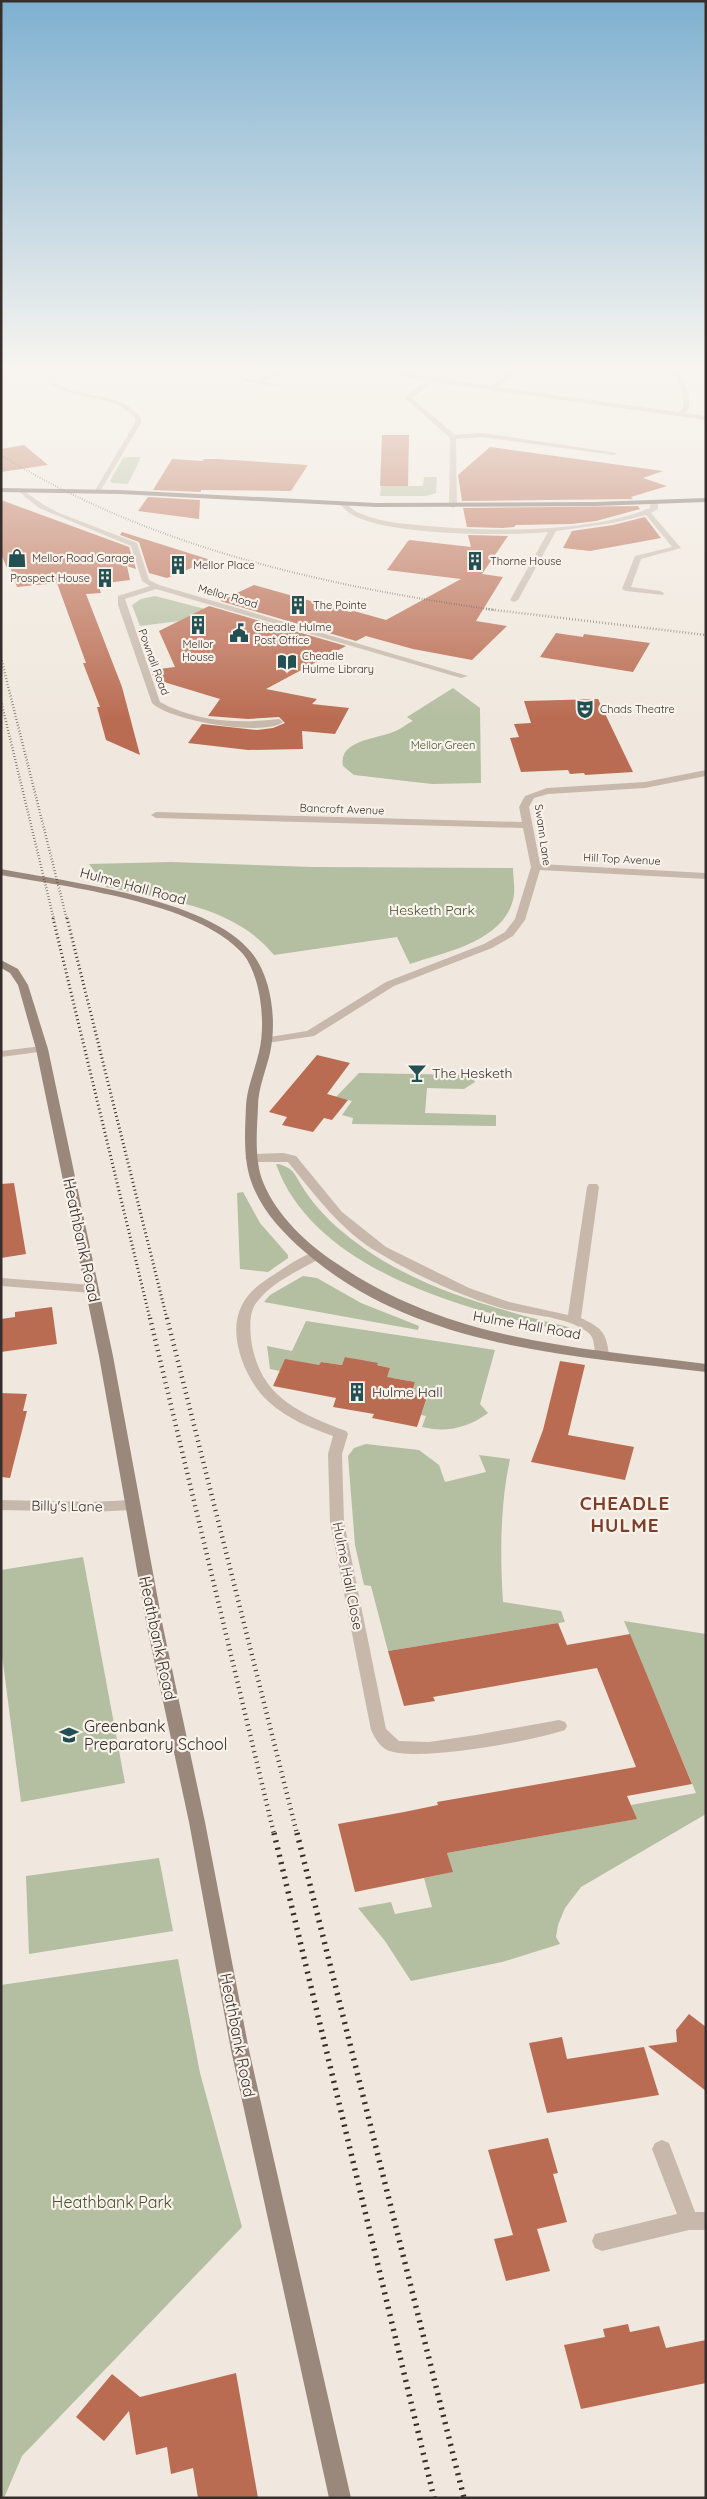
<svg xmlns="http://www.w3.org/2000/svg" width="707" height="2499" viewBox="0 0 707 2499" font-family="Quicksand,sans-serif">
  <rect width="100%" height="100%" fill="#f0e8de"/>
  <!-- green -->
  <g fill="#b4bea0">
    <polygon points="129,457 141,457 128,484 112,483 110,481 123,458"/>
    <polygon points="424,477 437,477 436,493 426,496 380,496 381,486 423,486"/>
    <polygon points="155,596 205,609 179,621 140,626 132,605 141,599"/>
    <path d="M453 688 480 708 481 783 432 784 354 775 343 766C338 740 377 739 393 732 400 730 406 724 413 721L407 717Z"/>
    <path d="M171 862 313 867 513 868C513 876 515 887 514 895 507 941 446 952 410 964L397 937 274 955C233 905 166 900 106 887L89 864Z"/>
    <polygon points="359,1073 471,1075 475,1082 464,1089 427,1088 425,1113 496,1115 496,1126 352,1124 353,1118 342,1115 352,1101 336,1097"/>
    <path d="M276 1164C281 1164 285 1166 290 1169 296 1174 300 1184 305 1191 316 1207 329 1221 344 1233 407 1286 489 1307 568 1327L573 1331 571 1332C471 1312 314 1272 276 1164Z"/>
    <polygon points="243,1192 260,1223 288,1255 288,1258 268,1272 240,1269 237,1193"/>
    <polygon points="303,1276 317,1278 361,1303 419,1326 418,1330 264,1302 270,1295"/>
    <path d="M306 1321 495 1350 480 1404 488 1413C468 1428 446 1433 422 1427L426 1416 421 1415 427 1398 411 1394 415 1382 393 1378 382 1389 390 1368 346 1357 342 1365 321 1362 317 1369 280 1371 270 1369 267 1346 292 1351Z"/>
    <path d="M366 1444 419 1450 439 1465 445 1482 486 1472 479 1455 510 1459C500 1505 500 1555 503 1602L561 1611 565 1622 388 1651 371 1586 364 1585 355 1545 348 1456 354 1448Z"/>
    <polygon points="83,1557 125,1783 21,1802 1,1647 1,1570"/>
    <polygon points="624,1621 706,1634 706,1814 581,1887 565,1908 558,1925 556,1937 560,1944 502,1962 411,1981 385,1941 358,1908 391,1902 395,1914 432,1907 424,1878 452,1872 447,1853 636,1819 631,1805 696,1793"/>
    <polygon points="159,1858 173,1931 29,1954 26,1876"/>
    <polygon points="178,1959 200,2073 242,2227 22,2456 4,2498 1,2498 1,1985"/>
  </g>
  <!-- building -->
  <g fill="#ba6c52">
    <polygon points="382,435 409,435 408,486 380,486"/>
    <polygon points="24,445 48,465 1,472 1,449"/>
    <polygon points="490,447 663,471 643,478 667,486 631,497 633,499 462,501 458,475"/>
    <polygon points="172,459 202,461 204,459 217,459 308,465 291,491 201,490 201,492 153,490"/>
    <polygon points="148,497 200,500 199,519 138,511"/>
    <polygon points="1,500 129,547 136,569 127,566 130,580 98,584 101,593 86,594 122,687 140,755 106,740 97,707 100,707 83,663 86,663 57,583 17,587 10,567 7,568 1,554"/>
    <polygon points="638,506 640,509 596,521 571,524 516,525 514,527 503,528 467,527 463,508"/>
    <polygon points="645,517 661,538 590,551 563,548 572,531 613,525"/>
    <polygon points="122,532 211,560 167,578 149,573 139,542 120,535"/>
    <polygon points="468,535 508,536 482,574 503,577 476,621 507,626 472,660 413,649 366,636 356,641 220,601 254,585 350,612 354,611 386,620 461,579 387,570 408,541 410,540 471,547"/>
    <polygon points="209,606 346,646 266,689 317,699 312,704 349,708 335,734 302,731 303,749 248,750 188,743 202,724 257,730 273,728 285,723 279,717 248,719 208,716 220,699 154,679 151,670 175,667 159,631"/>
    <polygon points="556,633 583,637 584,634 650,643 633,672 540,657"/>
    <polygon points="598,699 633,772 585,775 584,773 570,774 568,770 521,772 510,738 519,737 514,724 531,723 524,701"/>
    <polygon points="317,1055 350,1063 327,1094 348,1100 332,1120 324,1118 313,1132 282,1125 287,1117 269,1112"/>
    <polygon points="14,1183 26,1254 1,1258 1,1184"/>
    <polygon points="52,1307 57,1344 1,1352 1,1319 15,1317 15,1312"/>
    <polygon points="345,1357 378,1363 377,1365 390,1368 387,1377 415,1382 411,1394 427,1397 417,1427 372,1418 374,1414 333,1407 336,1398 273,1386 285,1359 319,1365 321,1362 342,1365"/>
    <polygon points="560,1361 585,1365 568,1435 634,1447 625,1480 531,1462 543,1430"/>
    <polygon points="1,1393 27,1394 23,1411 27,1411 10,1478 1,1477"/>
    <polygon points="558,1623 567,1645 630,1634 692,1784 627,1796 637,1819 447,1853 453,1872 355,1892 338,1824 404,1812 438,1805 437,1802 636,1767 597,1668 433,1697 435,1701 404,1706 388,1651"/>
    <polygon points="689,2014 706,2027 706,2091 648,2046 677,2042 676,2030"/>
    <polygon points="562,2037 567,2059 644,2047 659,2095 547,2113 529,2043"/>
    <polygon points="548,2138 558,2173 553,2174 567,2222 537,2229 550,2271 506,2281 494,2239 513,2235 488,2150"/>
    <polygon points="628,2324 630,2332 659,2326 666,2348 706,2340 706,2383 581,2409 564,2345 605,2337 603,2329"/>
    <polygon points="236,2373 258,2498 198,2498 193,2468 171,2474 167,2447 136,2455 129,2411 104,2441 76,2417 112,2374 140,2397"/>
  </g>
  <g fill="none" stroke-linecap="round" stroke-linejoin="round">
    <!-- street -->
    <g fill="#c7b8ab" fill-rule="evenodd">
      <polygon points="278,370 286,370 264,382 279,385 279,387 242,380 245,378 257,380"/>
      <polygon points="375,370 387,370 491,386 513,370 520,370 498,387 678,412 683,408 683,395 673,370 679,370 689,395 689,409 685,413 706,416 706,420 432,382 412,398 455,435 483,433 617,453 614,455 483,437 456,439 457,506 453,508 449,506 450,438 405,398 426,381"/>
      <path d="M53 382C60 385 67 389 74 391 100 398 124 396 141 418V423L99 493 94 492 135 423V418C113 393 78 401 51 385Z"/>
      <path d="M20 488 44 505 59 513 137 543 149 580 159 585 468 676 461 678 156 589 125 599 160 702C197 722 238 724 279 719L283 722C264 737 170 721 152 703L118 605V596L150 586 142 581 131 546 39 508 18 491 17 490Z"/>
      <path d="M654 500 658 502V509L651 513 681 548 641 559 631 587 660 591 664 593 663 595 626 591 622 589 635 556 672 547 646 515 613 523 556 531 518 600 514 602 510 600 548 532C505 536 387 536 351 514 347 512 343 507 339 504L345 503C349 506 353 510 357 512 375 521 397 523 417 525 483 532 588 534 650 508V502Z"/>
      <polygon points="706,770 706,776 645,788 548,794 534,798 529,807 540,864 706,873 706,879 540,870 525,920 513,936 492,948 394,986 314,1036 267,1043 262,1040 263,1038 307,1031 386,982 484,944 505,932 515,919 531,867 523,828 156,818 151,815 156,812 522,822 519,807 525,796 547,788 645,782"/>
      <polygon points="42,1046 48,1049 46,1051 1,1057 1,1051"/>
      <path d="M283 1153 296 1156 342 1212 386 1247 469 1288 509 1302 568 1315 587 1187 589 1184H597L599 1187 581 1318C601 1328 606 1331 609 1354L607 1357H597C592 1347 597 1338 586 1331 562 1315 528 1316 501 1308 459 1295 417 1276 379 1253 341 1231 315 1195 288 1162H251L245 1158 251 1154Z"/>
      <path d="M315 1252 321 1256 319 1259C298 1271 272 1282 257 1302 249 1311 250 1327 251 1339 259 1396 297 1412 346 1431L348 1434 342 1454 344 1522 386 1729 399 1741 429 1742 476 1735 559 1720 565 1722 567 1726 565 1730C532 1741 416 1763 387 1750 379 1746 375 1738 371 1730L330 1522 328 1454 333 1436C311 1428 287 1419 269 1402 246 1382 226 1335 242 1305 249 1291 262 1282 275 1274 287 1266 301 1256 315 1252Z"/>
      <polygon points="1,1278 92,1285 98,1289 92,1293 1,1286"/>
      <polygon points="1,1500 91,1502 132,1500 137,1501 139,1505 137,1509 132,1510 91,1512 1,1510"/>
      <polygon points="662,2140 669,2143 695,2212 706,2212 706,2230 689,2230 602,2251 595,2248 592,2241 595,2234 677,2214 652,2149 655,2143"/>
    </g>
    <!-- secondary -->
    <g fill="#9b887d" fill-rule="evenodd">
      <path d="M1 869C67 882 208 898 251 952 272 977 277 1022 270 1053 266 1071 258 1088 258 1107 257 1131 254 1159 263 1182 277 1216 306 1243 336 1263 450 1341 573 1347 706 1364V1372C569 1355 415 1348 305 1252 283 1233 261 1210 251 1181 243 1158 245 1130 246 1106 247 1087 255 1070 259 1052 266 1025 261 976 243 954 198 902 67 887 1 875Z"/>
      <polygon points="1,960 18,969 28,985 48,1049 113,1356 163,1627 205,1822 249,2050 351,2498 329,2498 231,2050 189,1822 147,1627 99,1356 36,1049 18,985 10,973 1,968"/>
    </g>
    <!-- primary -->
    <polygon fill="#76655c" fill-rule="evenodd" points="1,488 120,490 376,503 595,502 706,498 706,502 595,506 376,507 120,494 1,492"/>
    <!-- rail-far4 -->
    <path stroke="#362e2a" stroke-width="2" stroke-dasharray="0.5 2" stroke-linecap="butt" d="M1 455C149 547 324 586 495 610"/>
    <!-- rail-far3 -->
    <g stroke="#362e2a" stroke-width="2.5" stroke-dasharray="0.5 2.5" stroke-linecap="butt">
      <polyline points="486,609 706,635"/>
      <polyline points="1,658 67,920"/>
      <polyline points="1,701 54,920"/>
    </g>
    <!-- rail-far2 -->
    <g stroke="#362e2a" stroke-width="3" stroke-dasharray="1 3" stroke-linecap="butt">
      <polyline points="53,918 150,1319"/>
      <polyline points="67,918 167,1319"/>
    </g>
    <!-- rail-far1 -->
    <g stroke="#362e2a" stroke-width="4.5" stroke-dasharray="1 4.5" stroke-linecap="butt">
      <polyline points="150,1318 274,1834"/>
      <polyline points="167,1318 297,1834"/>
    </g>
    <!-- rail -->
    <g stroke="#362e2a" stroke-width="5.5" stroke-dasharray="2 5.5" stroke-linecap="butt">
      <polyline points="274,1833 434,2498"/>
      <polyline points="297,1833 464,2498"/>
    </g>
  </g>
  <!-- sky -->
  <linearGradient id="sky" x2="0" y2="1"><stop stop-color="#7eb0d0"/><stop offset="0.51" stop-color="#f8f5f0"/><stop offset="1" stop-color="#f8f5f0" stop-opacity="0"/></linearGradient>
  <rect width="707" height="720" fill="url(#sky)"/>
  <!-- icons -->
  <defs>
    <g id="shop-bare" transform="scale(1.5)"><path d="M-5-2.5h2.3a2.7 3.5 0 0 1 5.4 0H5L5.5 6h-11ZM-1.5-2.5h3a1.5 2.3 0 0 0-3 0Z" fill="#235053" stroke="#f8f2ea" stroke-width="2.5" paint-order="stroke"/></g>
    <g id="building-bare" transform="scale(1.5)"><path d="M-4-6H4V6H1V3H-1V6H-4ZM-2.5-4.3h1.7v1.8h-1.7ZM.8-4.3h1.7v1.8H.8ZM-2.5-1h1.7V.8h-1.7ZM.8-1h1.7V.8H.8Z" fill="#235053" stroke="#f8f2ea" stroke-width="2.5" paint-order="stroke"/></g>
    <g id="civic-bare" transform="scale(1.5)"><path d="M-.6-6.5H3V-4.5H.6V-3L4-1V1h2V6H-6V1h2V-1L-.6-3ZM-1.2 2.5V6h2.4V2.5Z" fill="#235053" stroke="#f8f2ea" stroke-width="2.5" paint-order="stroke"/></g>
    <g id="library-bare" transform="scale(1.5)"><path d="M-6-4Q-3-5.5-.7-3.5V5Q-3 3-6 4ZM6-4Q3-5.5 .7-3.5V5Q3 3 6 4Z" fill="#235053" stroke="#f8f2ea" stroke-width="2.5" paint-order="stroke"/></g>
    <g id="theatre-bare" transform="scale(1.5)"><path d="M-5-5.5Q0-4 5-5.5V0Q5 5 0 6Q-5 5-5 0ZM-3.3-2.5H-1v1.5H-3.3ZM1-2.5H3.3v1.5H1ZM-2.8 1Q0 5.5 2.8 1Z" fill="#235053" stroke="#f8f2ea" stroke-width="2.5" paint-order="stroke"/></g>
    <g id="bar-bare" transform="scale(1.5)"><path d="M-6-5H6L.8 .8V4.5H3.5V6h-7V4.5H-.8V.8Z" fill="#235053" stroke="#f8f2ea" stroke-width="2.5" paint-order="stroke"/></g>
    <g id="school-bare" transform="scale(1.5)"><path d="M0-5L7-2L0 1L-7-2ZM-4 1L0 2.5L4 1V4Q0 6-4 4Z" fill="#235053" stroke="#f8f2ea" stroke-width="2.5" paint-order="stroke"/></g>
  </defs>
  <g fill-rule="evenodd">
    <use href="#shop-bare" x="17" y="558"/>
    <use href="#building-bare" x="475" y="561"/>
    <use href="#building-bare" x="178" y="565"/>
    <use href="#building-bare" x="105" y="578"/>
    <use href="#building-bare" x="298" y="605"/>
    <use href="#building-bare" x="198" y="625"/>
    <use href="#civic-bare" x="239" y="633"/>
    <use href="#library-bare" x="287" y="662"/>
    <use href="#theatre-bare" x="585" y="709"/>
    <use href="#bar-bare" x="417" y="1073"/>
    <use href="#building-bare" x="357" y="1392"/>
    <use href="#school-bare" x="69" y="1735"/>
  </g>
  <g text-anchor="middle" stroke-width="4.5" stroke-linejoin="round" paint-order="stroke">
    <!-- far-poi labels -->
    <g font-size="11" fill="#362e2a" stroke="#f8f2ea" text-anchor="start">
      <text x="32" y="562">Mellor Road Garage</text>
      <text x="490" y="565">Thorne House</text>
      <text x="193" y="569">Mellor Place</text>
      <text x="90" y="582" text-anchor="end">Prospect House</text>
      <text x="313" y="609">The Pointe</text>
      <text x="254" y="631">Cheadle Hulme<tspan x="254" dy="13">Post Office</tspan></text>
      <text x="198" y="648" text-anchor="middle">Mellor<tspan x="198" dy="13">House</tspan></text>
      <text x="302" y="660">Cheadle<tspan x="302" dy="13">Hulme Library</tspan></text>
      <text x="600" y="713">Chads Theatre</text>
    </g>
    <!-- far-street labels -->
    <g font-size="11" fill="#362e2a" stroke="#f8f2ea">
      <text transform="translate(228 596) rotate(16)" y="4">Mellor Road</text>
      <text transform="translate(154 662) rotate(70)" y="4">Pownall Road</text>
      <text transform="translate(342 809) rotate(2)" y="4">Bancroft Avenue</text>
      <text transform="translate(543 835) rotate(82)" y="4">Swann Lane</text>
      <text transform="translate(622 859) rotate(3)" y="4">Hill Top Avenue</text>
    </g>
    <!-- far-park labels -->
    <g font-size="11" fill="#455230" stroke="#f8f2ea">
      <text x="443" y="749">Mellor Green</text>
    </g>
    <!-- street labels -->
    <g font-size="14" fill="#362e2a" stroke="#f8f2ea">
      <text transform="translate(133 886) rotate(15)" y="5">Hulme Hall Road</text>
      <text transform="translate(527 1325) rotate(10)" y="5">Hulme Hall Road</text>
      <text transform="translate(67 1506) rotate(1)" y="5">Billy's Lane</text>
      <text transform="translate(348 1576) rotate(79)" y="5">Hulme Hall Close</text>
    </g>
    <!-- park labels -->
    <g font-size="14" fill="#455230" stroke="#f8f2ea">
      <text x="432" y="915">Hesketh Park</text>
    </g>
    <!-- poi labels -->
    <g font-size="14" fill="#362e2a" stroke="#f8f2ea" text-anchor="start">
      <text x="432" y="1078">The Hesketh</text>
      <text x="372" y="1397">Hulme Hall</text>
    </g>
    <!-- near-street labels -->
    <g font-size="16" fill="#362e2a" stroke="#f8f2ea">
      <text transform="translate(82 1240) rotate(78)" y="6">Heathbank Road</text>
      <text transform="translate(158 1638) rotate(78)" y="6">Heathbank Road</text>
      <text transform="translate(238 2035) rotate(79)" y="6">Heathbank Road</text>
    </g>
    <!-- near-poi labels -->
    <g font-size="16" fill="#362e2a" stroke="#f8f2ea" text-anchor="start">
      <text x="84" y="1732">Greenbank<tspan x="84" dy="18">Preparatory School</tspan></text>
    </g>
    <!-- near-park labels -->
    <g font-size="16" fill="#455230" stroke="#f8f2ea">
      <text x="112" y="2208">Heathbank Park</text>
    </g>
    <!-- district labels -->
    <g font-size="19" font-weight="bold" letter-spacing="1" fill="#7d3e2a" stroke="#f8f2ea">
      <text x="625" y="1510">CHEADLE<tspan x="625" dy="22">HULME</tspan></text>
    </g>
  </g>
  <!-- border -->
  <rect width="707" height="2499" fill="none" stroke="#362e2a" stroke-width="5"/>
</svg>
